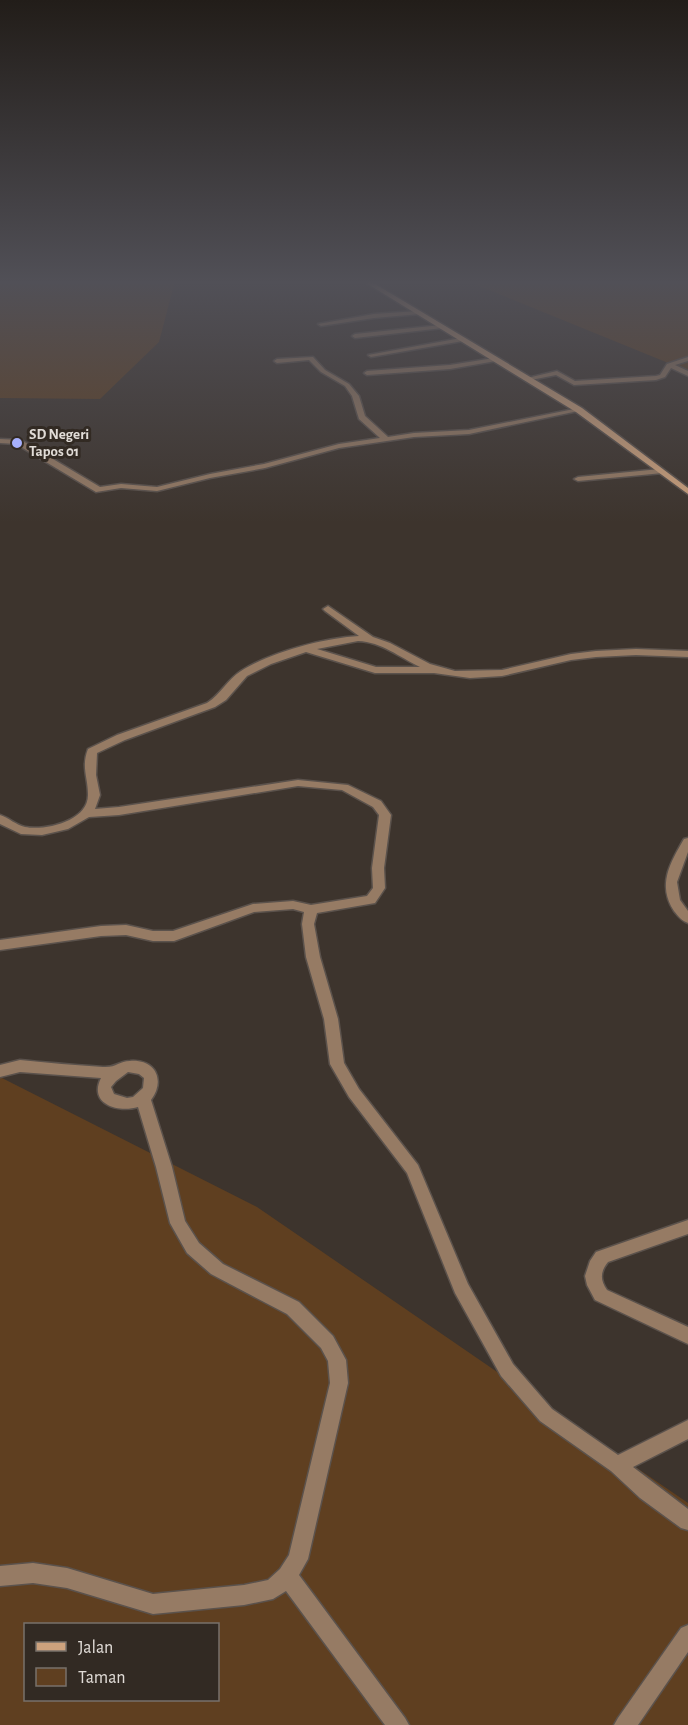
<svg xmlns="http://www.w3.org/2000/svg" width="688" height="1725" viewBox="0 0 688 1725" font-family="'Alegreya Sans',sans-serif">
  <rect width="100%" height="100%" fill="#3d342d"/>
  <!-- green -->
  <g fill="#5f3f20" fill-rule="evenodd">
    <polygon points="0,281 175,281 159,342 100,399 0,398"/>
    <polygon points="467,281 688,281 688,371"/>
    <path d="M0 1077 257 1207 688 1503V1725H0ZM26 1624H218V1700H26Z"/>
  </g>
  <g fill="none" stroke-linecap="round" stroke-linejoin="round">
    <!-- street casing -->
    <g stroke="#5b524c" stroke-width="3">
      <g id="street">
        <polygon points="418,311 420,314 374,318 321,326 318,324 374,314"/>
        <polygon points="441,325 443,326 443,328 355,338 352,336 355,334"/>
        <polygon points="461,338 464,340 463,341 371,357 368,355"/>
        <polygon points="313,357 325,370 349,384 359,396 365,416 388,437 414,433 469,430 579,408 583,410 469,434 414,437 339,448 265,468 210,478 157,491 121,488 96,492 16,444 0,443 0,439 21,440 100,487 121,484 157,487 210,474 264,464 339,444 380,438 359,419 352,396 345,386 321,372 309,360 277,363 274,361 277,359"/>
        <polygon points="688,357 688,361 675,365 688,371 688,376 671,368 665,377 656,380 574,385 556,375 526,381 523,379 557,371 575,381 656,376 660,375 667,364"/>
        <polygon points="494,358 497,360 496,361 450,369 367,375 364,373 367,371 450,365"/>
        <polygon points="660,469 664,471 663,473 578,481 574,479 578,477"/>
        <path d="M328 606 373 637 390 643 430 664 455 671 502 670 571 654 596 651 636 649 688 651V657L636 655 596 657 571 660 502 676 470 678 434 673H375L306 652 271 664 247 676 226 700 215 707 125 740 97 753 96 775 100 795 95 809 119 807 298 780 348 785 381 801 391 815 384 868 385 888 375 903 317 913 314 924 320 957 338 1019 344 1063 359 1089 418 1165 468 1284 513 1364 552 1409 618 1455 688 1420V1439L633 1467 688 1509V1530L681 1528 640 1498 611 1471 540 1421 501 1376 455 1293 407 1173 349 1097 330 1064 324 1019 306 957 302 924 304 912 293 909 254 912 174 941H153L126 935 101 936 0 950V940L101 926 126 925 153 931H173L253 904 293 901 311 905 367 896 373 888 372 868 379 815 373 807 342 790 298 786 119 815 89 817 68 829 42 835 21 834 0 824V815C9 818 16 825 25 827 45 831 89 821 88 794 88 777 81 767 88 749L117 735 207 703C221 694 227 680 241 671 271 652 324 638 359 636L325 611 323 609ZM358 641C382 642 399 657 420 667H376L317 649Z"/>
        <path d="M688 838V852L677 882 680 900 688 911V923C682 921 678 916 674 911 657 885 670 863 684 839Z"/>
        <path d="M20 1060C48 1063 75 1065 103 1067 116 1068 119 1061 130 1061 155 1059 166 1080 151 1100L172 1167 185 1221 199 1243 223 1264 299 1302 333 1336 346 1360 348 1383 308 1559 299 1575 405 1718 409 1725H385L286 1591 273 1599 244 1605 153 1614 67 1588 33 1583 0 1586V1566L33 1563 67 1568 153 1594 244 1585 268 1580 280 1569 289 1555 330 1383 328 1361 321 1348 287 1314 211 1274 187 1253 170 1223 156 1167 138 1107C118 1113 88 1104 101 1078L20 1072 0 1077V1065ZM128 1072 139 1074 144 1078 143 1088 133 1097 127 1098 114 1094 111 1087 116 1081Z"/>
        <path d="M688 1220V1234L608 1262C600 1272 600 1280 607 1290L688 1327V1344L595 1300 587 1285 585 1276 590 1261 596 1252Z"/>
        <polygon points="688,1625 688,1652 638,1725 614,1725 618,1718 681,1628"/>
      </g>
    </g>
    <!-- secondary casing -->
    <g stroke="#5b524c" stroke-width="3">
      <polygon id="secondary" points="363,281 370,281 582,408 688,488 688,494 576,412"/>
    </g>
    <!-- street -->
    <use href="#street" fill="#967b64" fill-rule="evenodd"/>
    <!-- secondary -->
    <use href="#secondary" fill="#cda27d" fill-rule="evenodd"/>
  </g>
  <!-- sky -->
  <linearGradient id="sky" x2="0" y2="1"><stop stop-color="#221d19"/><stop offset="0.54" stop-color="#515057"/><stop offset="1" stop-color="#515057" stop-opacity="0"/></linearGradient>
  <rect width="688" height="523" fill="url(#sky)"/>
  <!-- markers -->
  <circle fill="#a7b0fc" stroke="#322a23" stroke-width="2" cx="17" cy="443" r="6"/>
  <g text-anchor="middle" stroke-width="6" stroke-linejoin="round" paint-order="stroke">
    <!-- far-poi labels -->
    <g font-size="15" font-weight="bold" fill="#e1dcd7" stroke="#322a23" text-anchor="start">
      <text x="29" y="439">SD Negeri<tspan x="29" dy="17">Tapos 01</tspan></text>
    </g>
  </g>
  <!-- legend -->
  <rect x="24" y="1623" width="195" height="78" fill="#322a23" stroke="#78716b" stroke-width="1.5"/>
  <rect x="36" y="1642" width="30" height="9" fill="#cda27d" stroke="#78716b" stroke-width="1.5"/>
  <text x="78" y="1653" font-size="18" fill="#e1dcd7">Jalan</text>
  <rect x="36" y="1668" width="30" height="18" fill="#5f3f20" stroke="#78716b" stroke-width="1.5"/>
  <text x="78" y="1683" font-size="18" fill="#e1dcd7">Taman</text>
</svg>
